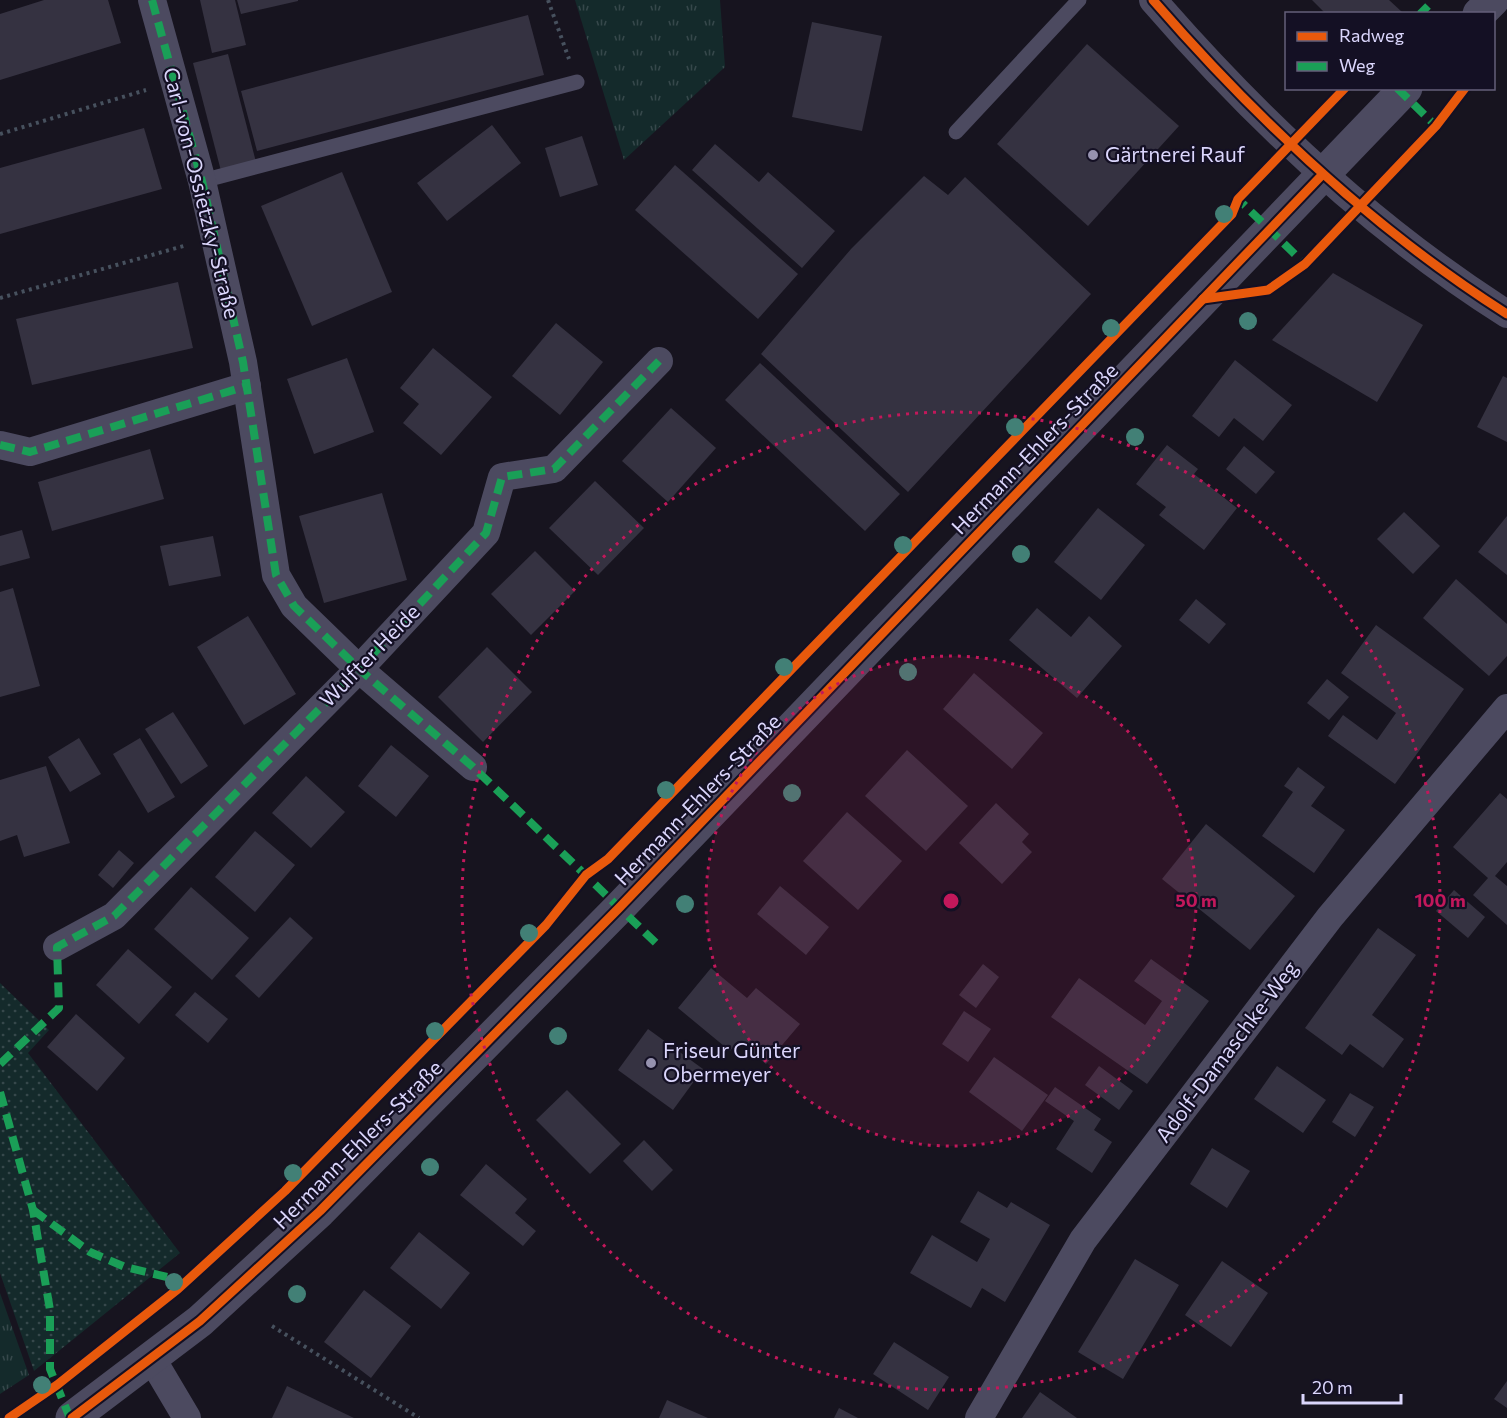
<svg xmlns="http://www.w3.org/2000/svg" width="1507" height="1418" viewBox="0 0 1507 1418" font-family="Commissioner,sans-serif">
  <defs>
    <pattern id="grass-tufts" width="24" height="20" patternUnits="userSpaceOnUse" patternTransform="scale(1.5)"><rect width="24" height="20" fill="#142a2b"/><path d="M3 7l-1-3M5 7V3M7 7l1-3M15 17l-1-3M17 17v-4M19 17l1-3" fill="none" stroke="#36484b"/></pattern>
    <pattern id="park-dots" width="8" height="8" patternUnits="userSpaceOnUse" patternTransform="scale(1.5)"><rect width="8" height="8" fill="#142a2b"/><path d="M2 2h.1M6 6h.1" fill="none" stroke="#36484b" stroke-width="1.8" stroke-linecap="round"/></pattern>
  </defs>
  <rect width="100%" height="100%" fill="#17141f"/>
  <!-- grass -->
  <g fill="url(#grass-tufts)">
    <polygon points="575,0 720,0 725,67 624,160"/>
    <polygon points="0,1293 29,1375 0,1394"/>
  </g>
  <!-- park -->
  <polygon fill="url(#park-dots)" points="0,983 49,1030 28,1053 180,1253 34,1371 0,1273"/>
  <!-- building -->
  <g fill="#353241">
    <polygon points="44,0 108,0 121,43 0,80 0,14"/>
    <polygon points="200,0 235,0 246,45 212,53"/>
    <polygon points="237,0 298,0 298,1 241,14"/>
    <polygon points="1312,0 1389,0 1402,12 1326,14"/>
    <polygon points="528,15 544,75 257,151 241,91"/>
    <polygon points="812,22 882,36 862,131 792,117"/>
    <polygon points="1087,44 1179,126 1088,226 997,144"/>
    <polygon points="228,54 256,162 221,171 193,63"/>
    <polygon points="492,125 521,163 447,221 417,183"/>
    <polygon points="144,128 162,189 0,234 0,168"/>
    <polygon points="582,136 598,185 560,197 545,148"/>
    <polygon points="715,144 759,182 768,172 835,231 802,268 692,170"/>
    <polygon points="675,165 798,274 758,319 635,210"/>
    <polygon points="342,172 392,292 312,326 261,206"/>
    <polygon points="924,176 948,195 965,177 1091,294 908,492 761,354 851,249"/>
    <polygon points="1333,273 1423,325 1377,402 1272,340"/>
    <polygon points="178,282 193,348 32,385 16,319"/>
    <polygon points="556,323 603,362 560,415 512,376"/>
    <polygon points="433,348 492,397 441,455 403,423 419,404 400,388"/>
    <polygon points="347,358 374,432 314,454 287,379"/>
    <polygon points="1235,360 1292,405 1263,441 1234,418 1219,437 1192,416"/>
    <polygon points="760,363 900,494 865,531 725,400"/>
    <polygon points="1503,376 1507,378 1507,442 1477,427"/>
    <polygon points="671,408 716,448 668,502 622,461"/>
    <polygon points="1167,445 1198,469 1194,474 1237,508 1204,550 1159,515 1166,507 1136,484"/>
    <polygon points="1244,446 1275,472 1256,494 1226,469"/>
    <polygon points="150,449 164,499 52,531 38,482"/>
    <polygon points="595,481 644,528 598,575 549,528"/>
    <polygon points="382,493 407,580 324,603 299,516"/>
    <polygon points="1098,508 1145,545 1101,600 1054,562"/>
    <polygon points="1404,512 1440,546 1413,574 1377,539"/>
    <polygon points="1507,516 1507,575 1478,552"/>
    <polygon points="22,530 30,558 0,566 0,536"/>
    <polygon points="213,536 221,576 169,586 160,546"/>
    <polygon points="535,551 575,591 531,635 491,594"/>
    <polygon points="1456,579 1507,624 1507,656 1489,676 1423,618"/>
    <polygon points="13,588 40,686 0,697 0,592"/>
    <polygon points="1196,599 1226,624 1209,644 1179,620"/>
    <polygon points="1037,608 1071,637 1089,616 1122,646 1077,698 1009,640"/>
    <polygon points="248,616 296,694 244,725 197,647"/>
    <polygon points="1376,625 1464,689 1395,784 1328,736 1343,715 1377,740 1396,713 1341,673"/>
    <polygon points="487,647 532,692 483,742 438,697"/>
    <polygon points="974,673 1043,733 1012,769 943,709"/>
    <polygon points="1327,679 1349,697 1329,720 1307,703"/>
    <polygon points="173,712 208,766 181,784 145,729"/>
    <polygon points="79,738 101,774 70,792 48,757"/>
    <polygon points="140,738 175,797 148,813 113,754"/>
    <polygon points="391,745 429,776 396,817 358,786"/>
    <polygon points="907,750 968,806 926,851 865,796"/>
    <polygon points="46,766 70,843 24,857 17,835 0,841 0,780"/>
    <polygon points="1298,767 1325,787 1311,806 1345,830 1314,873 1262,836 1293,792 1284,786"/>
    <polygon points="306,776 345,812 311,848 272,813"/>
    <polygon points="1500,793 1507,799 1507,862 1495,876 1507,886 1507,925 1473,895 1488,878 1453,847"/>
    <polygon points="996,803 1029,834 1022,842 1032,852 1002,884 959,843"/>
    <polygon points="847,812 902,861 858,910 803,861"/>
    <polygon points="1206,824 1295,896 1250,950 1162,879"/>
    <polygon points="255,831 295,865 255,912 215,877"/>
    <polygon points="119,850 134,863 113,888 98,875"/>
    <polygon points="780,886 829,927 806,955 757,914"/>
    <polygon points="191,887 249,938 212,980 154,929"/>
    <polygon points="1454,890 1485,917 1468,938 1436,911"/>
    <polygon points="290,917 313,938 259,998 235,976"/>
    <polygon points="1378,928 1416,955 1372,1015 1404,1039 1383,1068 1350,1044 1342,1055 1305,1028"/>
    <polygon points="128,949 172,987 139,1024 96,985"/>
    <polygon points="1151,959 1209,1001 1147,1084 1051,1017 1079,978 1145,1025 1162,1001 1134,981"/>
    <polygon points="983,964 999,977 976,1008 959,995"/>
    <polygon points="711,968 747,998 756,988 800,1024 766,1064 738,1041 730,1051 678,1008"/>
    <polygon points="195,992 228,1019 208,1043 175,1015"/>
    <polygon points="964,1011 991,1029 968,1062 942,1044"/>
    <polygon points="76,1014 125,1058 97,1091 47,1047"/>
    <polygon points="648,1029 703,1069 673,1110 618,1070"/>
    <polygon points="994,1057 1048,1095 1022,1131 969,1092"/>
    <polygon points="1099,1066 1133,1091 1119,1110 1085,1085"/>
    <polygon points="1277,1066 1326,1100 1303,1133 1254,1099"/>
    <polygon points="1055,1087 1101,1119 1094,1130 1112,1142 1092,1173 1056,1149 1074,1121 1045,1101"/>
    <polygon points="567,1090 621,1144 590,1174 536,1120"/>
    <polygon points="1350,1093 1374,1107 1355,1137 1332,1122"/>
    <polygon points="644,1140 673,1170 652,1191 623,1161"/>
    <polygon points="1212,1148 1250,1171 1227,1208 1190,1184"/>
    <polygon points="486,1164 527,1199 515,1213 536,1231 523,1246 460,1195"/>
    <polygon points="978,1191 1007,1208 1011,1202 1050,1225 1005,1302 982,1288 971,1308 910,1273 932,1235 977,1262 990,1239 960,1222"/>
    <polygon points="419,1232 470,1273 441,1309 390,1268"/>
    <polygon points="1135,1259 1179,1285 1123,1379 1078,1352"/>
    <polygon points="1222,1261 1268,1293 1231,1347 1185,1315"/>
    <polygon points="364,1290 411,1326 371,1378 324,1342"/>
    <polygon points="894,1342 949,1377 928,1410 873,1374"/>
    <polygon points="1507,1381 1507,1408 1494,1399"/>
    <polygon points="287,1386 354,1418 272,1418"/>
    <polygon points="1040,1392 1077,1418 1022,1418"/>
    <polygon points="667,1400 708,1418 659,1418"/>
    <polygon points="839,1408 858,1418 834,1418"/>
  </g>
  <g fill="none" stroke-linecap="round" stroke-linejoin="round">
    <!-- path -->
    <g stroke="#47515e" stroke-width="4" stroke-dasharray="3 4.5" stroke-linecap="butt">
      <polyline points="548,0 569,59"/>
      <polyline points="0,134 146,90"/>
      <polyline points="0,298 187,245"/>
      <polyline points="272,1326 419,1418"/>
    </g>
    <!-- service -->
    <g stroke="#4c4a60" stroke-width="15">
      <polyline points="956,132 1079,0"/>
      <polyline points="202,181 577,82"/>
    </g>
    <!-- minor -->
    <g stroke="#4c4a60" stroke-width="28">
      <polyline points="152,0 202,181 243,362 276,575 294,606 359,669 473,767"/>
      <path d="M1153 0C1257 120 1373 229 1507 314"/>
      <polyline points="0,445 30,452 247,386"/>
      <polyline points="57,947 114,916 359,669 486,533 502,477 554,469 659,361"/>
      <polyline points="152,1359 187,1418"/>
      <polyline points="979,1418 1083,1240 1330,917 1507,708"/>
    </g>
    <!-- tertiary -->
    <g stroke="#4c4a60" stroke-width="33">
      <polyline points="1479,14 1493,0"/>
      <polyline points="72,1418 200,1321 320,1211 619,908 1406,88"/>
    </g>
    <!-- quiet -->
    <g stroke="#1a9f57" stroke-width="8" stroke-dasharray="15 8" stroke-linecap="butt">
      <polyline points="152,0 202,181 243,362 276,575 294,606 359,669 473,767 657,944"/>
      <polyline points="1420,14 1428,6"/>
      <polyline points="1397,88 1436,126 1434,128"/>
      <polyline points="1241,195 1238,199 1305,264 1308,261"/>
      <polyline points="0,445 30,452 247,386"/>
      <polyline points="0,1064 59,1008 57,947 114,916 359,669 486,533 502,477 554,469 659,361"/>
      <polyline points="0,1092 33,1210 50,1310 50,1369 70,1418"/>
      <polyline points="33,1210 90,1252 125,1267 167,1277"/>
    </g>
    <!-- cycleway casing -->
    <g stroke="#141024" stroke-width="13">
      <g id="cycleway">
        <path d="M1153 0C1257 120 1373 229 1507 314"/>
        <polyline points="1203,299 1268,290 1305,264 1436,126 1465,88"/>
        <polyline points="9,1418 57,1385 178,1289 285,1191 546,925 586,875 608,859 1232,214 1238,199 1345,88"/>
        <polyline points="72,1418 200,1321 320,1211 619,908 1322,175"/>
      </g>
    </g>
    <!-- cycleway -->
    <use href="#cycleway" stroke="#e8590c" stroke-width="9"/>
  </g>
  <!-- trees -->
  <g fill="#428076">
    <circle cx="1224" cy="214" r="9"/>
    <circle cx="1248" cy="321" r="9"/>
    <circle cx="1111" cy="328" r="9"/>
    <circle cx="1015" cy="427" r="9"/>
    <circle cx="1135" cy="437" r="9"/>
    <circle cx="903" cy="545" r="9"/>
    <circle cx="1021" cy="554" r="9"/>
    <circle cx="784" cy="667" r="9"/>
    <circle cx="908" cy="672" r="9"/>
    <circle cx="666" cy="790" r="9"/>
    <circle cx="792" cy="793" r="9"/>
    <circle cx="685" cy="904" r="9"/>
    <circle cx="529" cy="933" r="9"/>
    <circle cx="435" cy="1031" r="9"/>
    <circle cx="558" cy="1036" r="9"/>
    <circle cx="430" cy="1167" r="9"/>
    <circle cx="293" cy="1173" r="9"/>
    <circle cx="174" cy="1282" r="9"/>
    <circle cx="297" cy="1294" r="9"/>
    <circle cx="42" cy="1385" r="9"/>
  </g>
  <!-- distance rings -->
  <circle cx="951" cy="901" r="245" fill="#c2185b" fill-opacity=".12"/>
  <g fill="none" stroke="#c2185b" stroke-width="3" stroke-dasharray="3 6">
    <circle cx="951" cy="901" r="245"/>
    <circle cx="951" cy="901" r="489"/>
  </g>
  <!-- markers -->
  <g fill="#9692af" stroke="#141024" stroke-width="2">
    <circle cx="1093" cy="155" r="6"/>
    <circle cx="651" cy="1063" r="6"/>
  </g>
  <g text-anchor="middle" stroke-width="4.5" stroke-linejoin="round" paint-order="stroke">
    <!-- poi labels -->
    <g font-size="21" fill="#dbd6fc" stroke="#141024" text-anchor="start">
      <text x="1105" y="162">Gärtnerei Rauf</text>
      <text x="663" y="1058">Friseur Günter<tspan x="663" dy="24">Obermeyer</tspan></text>
    </g>
    <!-- street labels -->
    <g font-size="21" fill="#dbd6fc" stroke="#141024">
      <text transform="translate(201 193) rotate(76)" y="7">Carl-von-Ossietzky-Straße</text>
      <text transform="translate(1035 449) rotate(-46)" y="7">Hermann-Ehlers-Straße</text>
      <text transform="translate(370 656) rotate(-46)" y="7">Wulfter Heide</text>
      <text transform="translate(698 800) rotate(-46)" y="7">Hermann-Ehlers-Straße</text>
      <text transform="translate(1227 1052) rotate(-53)" y="7">Adolf-Damaschke-Weg</text>
      <text transform="translate(358 1145) rotate(-45)" y="7">Hermann-Ehlers-Straße</text>
    </g>
  </g>
  <circle cx="951" cy="901" r="9" fill="#c2185b" stroke="#141024" stroke-width="3"/>
  <g font-size="18" text-anchor="middle" font-weight="bold" fill="#c2185b" stroke="#141024" stroke-width="4.5" stroke-linejoin="round" paint-order="stroke">
    <text x="1196" y="907">50 m</text>
    <text x="1440" y="907">100 m</text>
  </g>
  <!-- legend -->
  <rect x="1285" y="12" width="210" height="78" fill="#141024" stroke="#645f7a" stroke-width="1.5"/>
  <rect x="1297" y="32" width="30" height="9" fill="#e8590c" stroke="#645f7a" stroke-width="1.5"/>
  <text x="1339" y="42" font-size="18" fill="#dbd6fc">Radweg</text>
  <rect x="1297" y="62" width="30" height="9" fill="#1a9f57" stroke="#645f7a" stroke-width="1.5"/>
  <text x="1339" y="72" font-size="18" fill="#dbd6fc">Weg</text>
  <!-- scale -->
  <path d="M1303 1394v9h98v-9" fill="none" stroke="#dbd6fc" stroke-width="3"/>
  <text x="1312" y="1394" font-size="18" fill="#dbd6fc" stroke="#141024" stroke-width="4.5" paint-order="stroke">20 m</text>
</svg>
